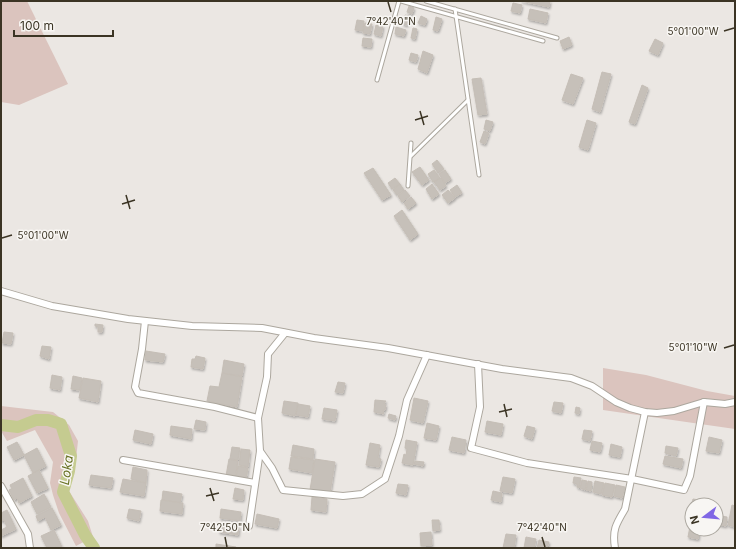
<svg xmlns="http://www.w3.org/2000/svg" width="736" height="549" viewBox="0 0 736 549" font-family="Inter,sans-serif">
  <defs>
    <filter id="shadow"><feDropShadow dx="1" dy="2" stdDeviation="1" flood-color="#0004"/></filter>
  </defs>
  <rect width="100%" height="100%" fill="#ebe7e3"/>
  <!-- green -->
  <g fill="#dbc4be">
    <polygon points="1,1 27,1 68,84 19,105 1,102"/>
    <polygon points="603,368 646,375 707,391 735,396 735,429 603,410"/>
    <polygon points="1,406 53,412 69,425 78,441 76,459 69,478 69,491 88,521 93,537 76,546 59,513 53,495 50,483 53,462 35,430 7,441 1,431"/>
  </g>
  <g fill="none" stroke-linecap="round" stroke-linejoin="round">
    <!-- river -->
    <polyline stroke="#c5cb90" stroke-width="12" points="1,425 18,427 36,420 48,420 61,424 71,456 69,471 63,492 85,535 94,548"/>
  </g>
  <!-- building -->
  <g fill="#c6c0b9" stroke="#c5beb6" filter="url(#shadow)">
    <polygon points="521,1 550,1 549,7"/>
    <polygon points="513,3 522,5 520,13 511,11"/>
    <polygon points="409,6 414,8 412,14 407,12"/>
    <polygon points="530,9 548,13 546,23 528,19"/>
    <polygon points="405,15 410,16 407,25 403,24"/>
    <polygon points="421,16 427,19 425,25 418,23"/>
    <polygon points="436,17 442,19 438,31 433,30"/>
    <polygon points="357,20 364,21 363,31 355,30"/>
    <polygon points="365,23 372,24 370,34 363,33"/>
    <polygon points="376,25 383,26 381,36 374,34"/>
    <polygon points="396,27 406,30 404,36 395,34"/>
    <polygon points="413,28 417,29 415,39 411,38"/>
    <polygon points="569,37 572,45 563,49 560,41"/>
    <polygon points="363,38 372,39 371,47 362,46"/>
    <polygon points="655,39 663,43 658,55 649,51"/>
    <polygon points="423,51 433,55 427,73 418,69"/>
    <polygon points="411,53 418,55 416,62 409,60"/>
    <polygon points="602,72 611,74 600,112 592,109"/>
    <polygon points="571,74 583,78 573,104 562,100"/>
    <polygon points="481,78 487,114 478,115 472,79"/>
    <polygon points="642,85 648,88 635,124 629,122"/>
    <polygon points="486,120 493,122 490,131 484,129"/>
    <polygon points="587,120 596,123 588,150 579,147"/>
    <polygon points="484,131 489,133 485,144 480,142"/>
    <polygon points="437,160 444,169 438,173 432,164"/>
    <polygon points="420,167 429,180 422,185 412,172"/>
    <polygon points="373,168 391,195 382,200 364,173"/>
    <polygon points="434,170 440,178 433,182 428,174"/>
    <polygon points="445,170 451,179 445,183 439,174"/>
    <polygon points="395,178 400,184 392,189 388,183"/>
    <polygon points="441,178 446,186 440,190 434,182"/>
    <polygon points="400,184 404,190 397,195 393,190"/>
    <polygon points="432,184 439,194 432,199 426,189"/>
    <polygon points="457,185 462,193 455,197 450,190"/>
    <polygon points="405,190 410,196 402,202 398,196"/>
    <polygon points="448,190 455,198 448,203 442,195"/>
    <polygon points="411,197 416,203 408,209 404,203"/>
    <polygon points="402,210 418,234 410,240 394,216"/>
    <polygon points="95,324 103,325 102,332 98,332 98,327 95,326"/>
    <polygon points="4,332 13,333 11,344 2,343"/>
    <polygon points="42,346 51,347 49,359 40,356"/>
    <polygon points="146,351 165,354 163,362 145,360"/>
    <polygon points="196,356 205,358 203,369 191,367 192,359 195,359"/>
    <polygon points="224,360 244,364 242,376 222,373"/>
    <polygon points="222,373 242,377 237,407 207,401 210,386 219,387"/>
    <polygon points="52,375 62,377 60,390 50,388"/>
    <polygon points="73,376 82,378 80,390 71,389"/>
    <polygon points="83,378 101,381 98,402 79,398"/>
    <polygon points="338,382 345,383 343,393 335,392"/>
    <polygon points="414,398 428,401 423,423 410,420"/>
    <polygon points="375,400 386,401 384,404 386,405 385,410 383,410 384,414 374,412"/>
    <polygon points="284,401 298,403 295,416 282,413"/>
    <polygon points="554,402 563,403 561,413 552,411"/>
    <polygon points="298,404 310,406 308,417 296,415"/>
    <polygon points="576,407 580,408 579,414 575,413"/>
    <polygon points="324,408 337,410 335,421 322,419"/>
    <polygon points="389,414 396,416 395,420 388,418"/>
    <polygon points="196,420 206,422 205,430 194,429"/>
    <polygon points="487,421 503,424 501,435 485,432"/>
    <polygon points="427,423 439,426 436,440 424,438"/>
    <polygon points="171,426 192,429 191,439 170,435"/>
    <polygon points="527,426 535,428 532,439 524,436"/>
    <polygon points="135,430 153,434 151,444 133,440"/>
    <polygon points="584,430 592,431 590,441 582,439"/>
    <polygon points="452,437 466,440 464,453 449,450"/>
    <polygon points="709,437 722,440 719,453 706,451"/>
    <polygon points="406,440 417,442 413,465 402,463 404,454 406,455 407,449 405,448"/>
    <polygon points="592,441 602,443 600,452 590,450"/>
    <polygon points="17,442 24,455 14,460 7,447"/>
    <polygon points="370,443 380,445 378,458 381,459 379,467 366,465"/>
    <polygon points="611,444 622,447 620,457 609,455"/>
    <polygon points="293,445 314,449 313,459 291,456"/>
    <polygon points="666,446 678,448 676,456 665,453"/>
    <polygon points="232,447 240,448 238,460 230,459"/>
    <polygon points="37,448 46,466 33,473 24,455"/>
    <polygon points="241,449 250,450 248,467 239,465"/>
    <polygon points="665,456 683,459 681,468 663,464"/>
    <polygon points="291,457 314,460 312,473 289,469"/>
    <polygon points="229,459 238,461 235,478 226,476"/>
    <polygon points="315,459 335,462 330,493 310,490"/>
    <polygon points="415,461 424,462 423,466 414,464"/>
    <polygon points="238,466 248,468 246,479 236,477"/>
    <polygon points="133,467 147,470 146,483 131,479"/>
    <polygon points="39,470 48,488 37,493 28,476"/>
    <polygon points="91,475 113,478 111,488 89,485"/>
    <polygon points="503,477 515,479 512,493 500,491"/>
    <polygon points="574,477 581,478 579,488 577,487 577,484 573,483"/>
    <polygon points="23,478 32,496 19,503 17,498 14,500 9,490 12,489 10,485"/>
    <polygon points="123,479 146,483 144,496 120,492"/>
    <polygon points="582,480 587,481 585,490 580,488"/>
    <polygon points="588,481 592,482 591,491 586,490"/>
    <polygon points="595,481 604,483 601,494 593,492"/>
    <polygon points="605,483 615,485 612,497 602,495"/>
    <polygon points="398,484 408,485 406,495 396,493"/>
    <polygon points="616,485 625,487 622,498 614,496"/>
    <polygon points="235,488 244,490 243,500 233,499"/>
    <polygon points="163,491 182,494 180,503 162,500"/>
    <polygon points="493,491 502,493 501,502 491,500"/>
    <polygon points="44,494 51,507 37,514 31,502"/>
    <polygon points="312,497 327,499 326,512 311,510"/>
    <polygon points="693,499 712,502 711,505 692,505 691,507"/>
    <polygon points="161,500 183,503 182,514 160,511"/>
    <polygon points="732,505 735,506 735,527 728,525"/>
    <polygon points="52,508 61,525 51,530 45,517 38,521 36,516"/>
    <polygon points="129,509 141,511 139,521 127,518"/>
    <polygon points="221,509 241,512 240,521 220,518"/>
    <polygon points="7,510 16,529 1,536 1,530 7,527 4,520 1,521 1,513"/>
    <polygon points="257,514 279,519 277,528 255,524"/>
    <polygon points="716,515 727,517 726,526 716,524"/>
    <polygon points="432,520 439,520 440,530 433,531"/>
    <polygon points="691,521 692,521 692,529 700,529 698,539 688,537"/>
    <polygon points="220,524 239,527 238,535 219,532"/>
    <polygon points="54,530 62,547 47,548 41,536"/>
    <polygon points="431,532 432,545 421,546 420,533"/>
    <polygon points="506,534 516,535 514,548 503,548"/>
    <polygon points="526,537 536,539 534,548 524,548"/>
    <polygon points="539,540 549,542 547,548 537,548"/>
    <polygon points="216,544 236,547 236,548 216,548"/>
  </g>
  <g fill="none" stroke-linecap="round" stroke-linejoin="round">
    <!-- service casing -->
    <g stroke="#aca79e" stroke-width="5">
      <g id="service">
        <polyline points="401,1 543,41"/>
        <polyline points="426,1 557,38"/>
        <polyline points="455,9 479,175"/>
        <polyline points="377,80 399,1"/>
        <polyline points="411,156 468,100"/>
        <polyline points="408,186 411,143"/>
      </g>
    </g>
    <!-- minor casing -->
    <g stroke="#aca79e" stroke-width="8">
      <g id="minor">
        <polyline points="1,291 52,306 128,319 192,326 262,328 314,338 388,348 502,369 571,378 592,386 616,402 630,408 645,412 657,413 674,411 704,402 725,404 735,402"/>
        <polyline points="145,321 142,349 135,387 138,393 215,407 258,418"/>
        <polyline points="478,364 480,407 471,448 527,463 632,479 684,490 690,476 704,402"/>
        <polyline points="260,451 272,468 283,490 343,496 362,494 385,479 399,436 407,400 427,355"/>
        <polyline points="123,460 255,483"/>
        <polyline points="1,486 28,534 30,548"/>
        <polyline points="249,526 260,451 258,418 267,377 268,354 285,333"/>
        <path d="M615 548C612 530 616 524 625 509L645 412"/>
      </g>
    </g>
    <!-- service -->
    <use href="#service" stroke="#fff" stroke-width="3"/>
    <!-- minor -->
    <use href="#minor" stroke="#fff" stroke-width="6"/>
  </g>
  <!-- ticks -->
  <path fill="none" stroke="#3b3424" stroke-width="1.5" d="M388 2 391 12M724 31 734 28M420 111 424 125M415 120 428 116M126 195 130 209M122 204 135 200M2 238 12 235M724 348 734 345M504 404 507 417M499 412 512 409M210 488 214 501M206 496 219 493M225 537 227 547M542 537 545 547"/>
  <g text-anchor="middle" stroke-width="3" stroke-linejoin="round" paint-order="stroke">
    <!-- water labels -->
    <g font-size="13" font-style="italic" fill="#687224" stroke="#f8f6f3">
      <text transform="translate(66 470) rotate(-82)" y="5">Loka</text>
    </g>
  </g>
  <g font-size="10" text-anchor="middle" fill="#3b3424" stroke="#f8f6f3" stroke-width="3" stroke-linejoin="round" paint-order="stroke">
    <text x="391" y="25">7°42'40"N</text>
    <text x="693" y="35">5°01'00"W</text>
    <text x="43" y="239">5°01'00"W</text>
    <text x="693" y="351">5°01'10"W</text>
    <text x="225" y="531">7°42'50"N</text>
    <text x="542" y="531">7°42'40"N</text>
  </g>
  <!-- border -->
  <rect width="736" height="549" fill="none" stroke="#3b3424" stroke-width="4"/>
  <!-- north arrow -->
  <g transform="translate(704 517) rotate(254)"><circle r="19" fill="#f8f6f3" stroke="#aca8a0"/>
  <path d="M0-3L7 15L0 10L-7 15Z" fill="#8067e5"/>
  <text y="-6" font-size="11" font-weight="bold" text-anchor="middle" fill="#3b3424">N</text>
  </g>
  <!-- scale -->
  <path d="M14 30v6h99v-6" fill="none" stroke="#3b3424" stroke-width="2"/>
  <text x="20" y="30" font-size="12" fill="#3b3424" stroke="#f8f6f3" stroke-width="3" paint-order="stroke">100 m</text>
</svg>
